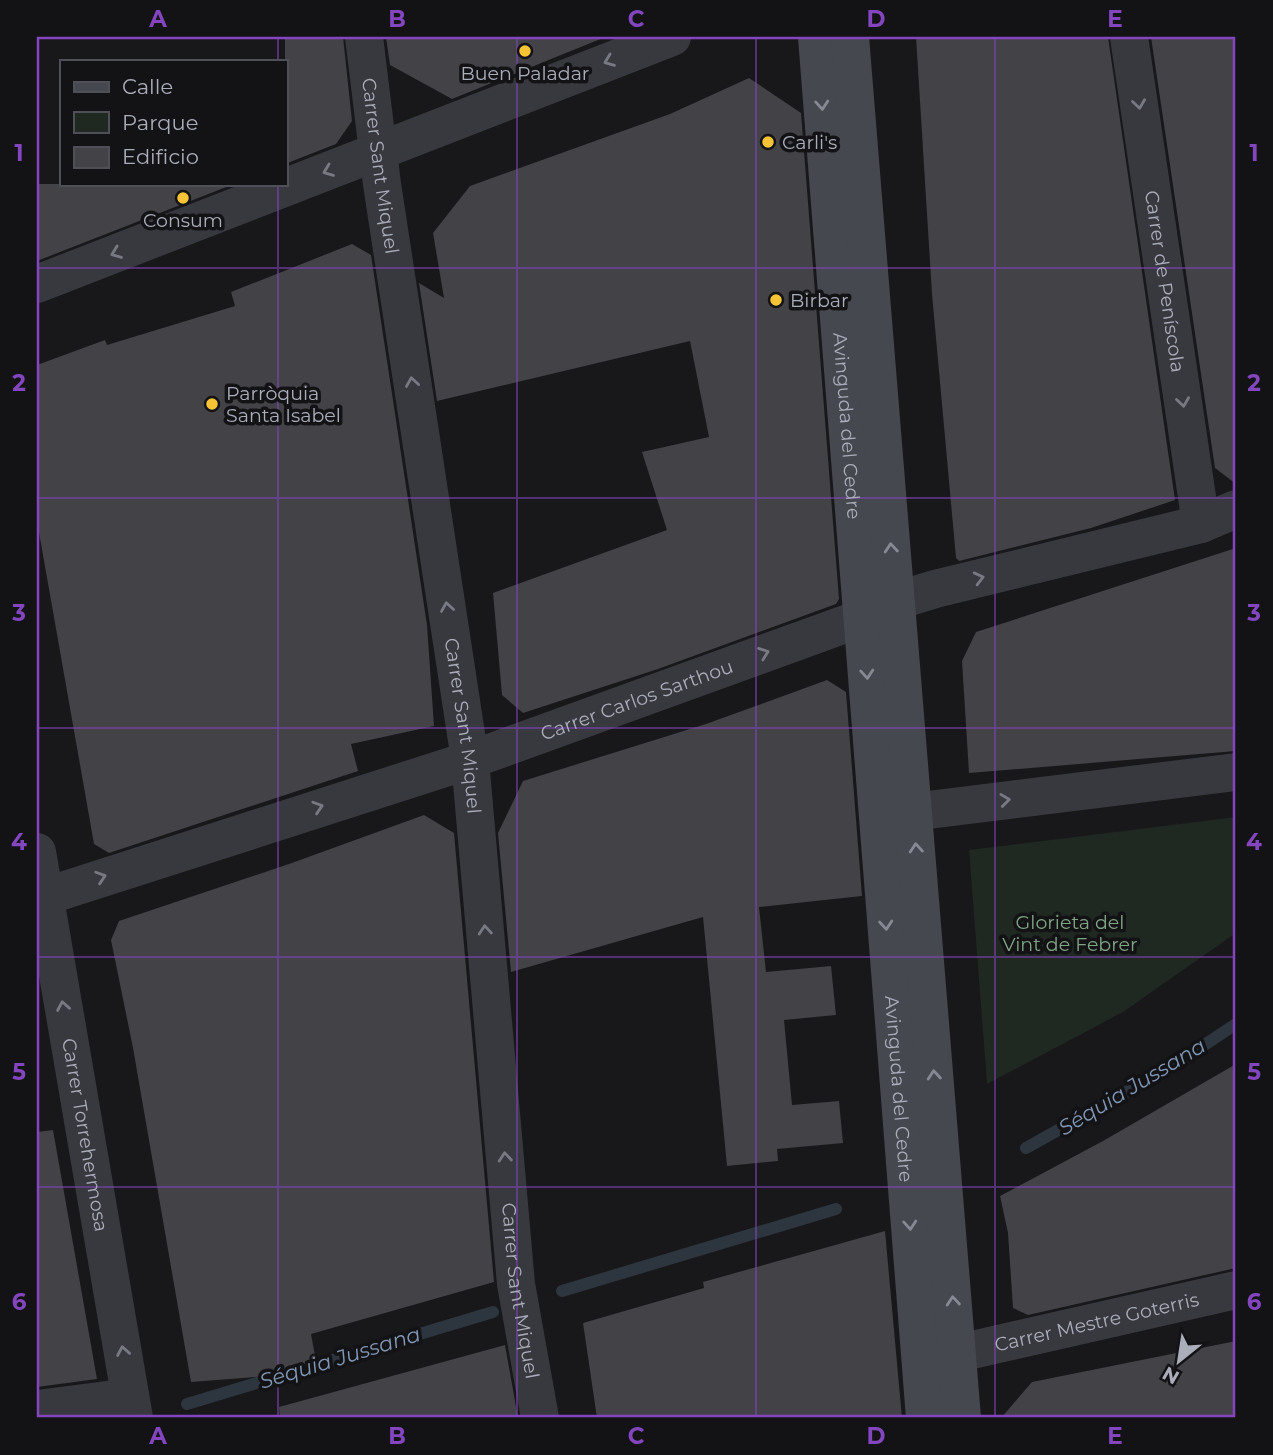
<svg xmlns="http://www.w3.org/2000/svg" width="1273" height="1455" viewBox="0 0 1273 1455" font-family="Montserrat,sans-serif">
  <rect width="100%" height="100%" fill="#18171a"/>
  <!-- green -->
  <polygon fill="#1f2821" points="1236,817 1236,933 1123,1012 987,1084 969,850"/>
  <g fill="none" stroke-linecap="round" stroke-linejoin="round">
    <!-- stream -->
    <g stroke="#2d353e" stroke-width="12">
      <polyline points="1026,1148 1171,1067 1236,1024"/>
      <polyline points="562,1291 836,1209"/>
      <polyline points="187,1404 493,1312"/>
    </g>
  </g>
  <!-- building -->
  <g fill="#424247">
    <polygon points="285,37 343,37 352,121 336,144 285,164"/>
    <polygon points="386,37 603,37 603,38 452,99 390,65"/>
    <polygon points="916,37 1108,37 1175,500 1091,528 959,561 956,558 932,294"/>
    <polygon points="1151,37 1236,37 1236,484 1215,468"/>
    <polygon points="749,78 801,113 839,599 836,604 658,669 523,713 502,695 493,593 667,530 642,452 709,437 690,341 437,401 419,283 444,298 433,233 470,186 670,114"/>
    <polygon points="37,184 234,184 37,261"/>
    <polygon points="352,244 371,255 427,625 434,726 351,744 358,771 109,853 94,844 37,521 37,365 105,340 107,345 235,306 231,292"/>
    <polygon points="1236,548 1236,751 969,773 962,661 976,632"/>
    <polygon points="827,680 846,692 862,896 759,907 766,972 831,966 836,1015 784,1020 792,1105 839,1101 843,1143 777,1149 778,1161 727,1166 703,917 511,972 498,833 523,781 706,724"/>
    <polygon points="424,815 454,833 494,1282 311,1334 318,1372 191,1382 133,1048 111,940 119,921 289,864"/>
    <polygon points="1236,1064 1236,1268 1028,1315 1013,1308 1008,1233 1000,1196 1103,1141"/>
    <polygon points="53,1130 97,1379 37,1387 37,1132"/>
    <polygon points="885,1231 902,1418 597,1418 583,1323 704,1288 703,1282"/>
    <polygon points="1236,1341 1236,1418 1001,1418 1032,1382"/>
    <polygon points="505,1345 518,1418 280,1418 279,1407"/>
  </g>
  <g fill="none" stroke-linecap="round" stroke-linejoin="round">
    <!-- street -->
    <g stroke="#38393f" stroke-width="38">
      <path id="s1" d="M364 37 382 184 470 760 516 1284 540 1418"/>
      <path id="s2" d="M1129 37 1201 524"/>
      <polyline points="37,284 672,37"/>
      <polyline points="880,816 1236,772"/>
      <path id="s3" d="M37 852 134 1418"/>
      <path id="s4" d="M37 899 470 760 862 618 896 601 935 589 1201 524 1236 509"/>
      <path id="s5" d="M924 1361 1236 1290"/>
      <polyline points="37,1409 130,1397"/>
    </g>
    <!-- secondary -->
    <g stroke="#46484f" stroke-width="38">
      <path id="s6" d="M817 37 925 1418"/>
      <polyline points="850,37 962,1418"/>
    </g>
  </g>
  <!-- one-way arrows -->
  <defs><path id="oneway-chevron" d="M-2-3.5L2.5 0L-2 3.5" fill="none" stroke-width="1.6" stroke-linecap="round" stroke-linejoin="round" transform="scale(1.75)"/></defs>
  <g stroke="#777983">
    <use href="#oneway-chevron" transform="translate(609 61) rotate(159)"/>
    <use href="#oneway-chevron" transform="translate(1139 104) rotate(82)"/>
    <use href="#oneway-chevron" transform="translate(328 171) rotate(159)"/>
    <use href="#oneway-chevron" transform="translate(116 253) rotate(159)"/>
    <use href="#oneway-chevron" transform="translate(412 382) rotate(-99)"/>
    <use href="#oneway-chevron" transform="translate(1183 402) rotate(82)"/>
    <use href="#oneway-chevron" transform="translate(979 578) rotate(-14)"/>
    <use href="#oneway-chevron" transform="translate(447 607) rotate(-99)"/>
    <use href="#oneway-chevron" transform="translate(764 653) rotate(-20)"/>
    <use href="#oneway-chevron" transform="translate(1005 800) rotate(-7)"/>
    <use href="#oneway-chevron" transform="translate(318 807) rotate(-18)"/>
    <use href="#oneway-chevron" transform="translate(101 877) rotate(-18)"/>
    <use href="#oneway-chevron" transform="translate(485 930) rotate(-95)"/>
    <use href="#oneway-chevron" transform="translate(63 1006) rotate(-100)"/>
    <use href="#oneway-chevron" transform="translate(505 1157) rotate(-95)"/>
    <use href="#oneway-chevron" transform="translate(123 1351) rotate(-100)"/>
  </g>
  <g stroke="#878a95">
    <use href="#oneway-chevron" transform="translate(822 105) rotate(86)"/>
    <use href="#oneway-chevron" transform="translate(891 548) rotate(-95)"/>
    <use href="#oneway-chevron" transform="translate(867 674) rotate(86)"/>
    <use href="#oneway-chevron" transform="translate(916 848) rotate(-95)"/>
    <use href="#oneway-chevron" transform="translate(886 925) rotate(85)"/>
    <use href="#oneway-chevron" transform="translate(934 1075) rotate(-95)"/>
    <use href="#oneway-chevron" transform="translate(910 1225) rotate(86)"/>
    <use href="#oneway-chevron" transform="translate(953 1301) rotate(-95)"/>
  </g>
  <!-- grid -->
  <path fill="none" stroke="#8446be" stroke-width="2" stroke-opacity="0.55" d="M278 37V61M517 37V1418M756 37V1418M995 37V1418M278 184V1418M37 268H1236M37 498H1236M37 728H1236M37 957H1236M37 1187H1236"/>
  <!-- markers -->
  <g fill="#f5c335" stroke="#131215" stroke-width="2.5">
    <circle cx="525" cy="51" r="7"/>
    <circle cx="768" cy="142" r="7"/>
    <circle cx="183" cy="198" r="7"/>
    <circle cx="776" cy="300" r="7"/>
    <circle cx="212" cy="404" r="7"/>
  </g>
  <g text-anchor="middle" stroke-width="7" stroke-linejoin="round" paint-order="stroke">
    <!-- poi labels -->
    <g font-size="19" fill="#aaadba" stroke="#131215" text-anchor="start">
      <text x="525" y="80" text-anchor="middle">Buen Paladar</text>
      <text x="782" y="149">Carli's</text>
      <text x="183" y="227" text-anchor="middle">Consum</text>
      <text x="790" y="307">Birbar</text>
      <text x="226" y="400">Parròquia<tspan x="226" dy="22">Santa Isabel</tspan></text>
    </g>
    <!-- street labels -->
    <g font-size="19" fill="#aaadba" stroke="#131215">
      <text dy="7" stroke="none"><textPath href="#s1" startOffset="130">Carrer Sant Miquel</textPath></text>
      <text dy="7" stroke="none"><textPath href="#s2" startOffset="247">Carrer de Peníscola</textPath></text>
      <text dy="7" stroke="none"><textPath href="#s6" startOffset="390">Avinguda del Cedre</textPath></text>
      <text dy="7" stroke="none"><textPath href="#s4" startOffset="632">Carrer Carlos Sarthou</textPath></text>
      <text dy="7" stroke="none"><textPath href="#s1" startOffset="696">Carrer Sant Miquel</textPath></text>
      <text dy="7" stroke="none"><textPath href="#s6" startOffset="1055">Avinguda del Cedre</textPath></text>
      <text dy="7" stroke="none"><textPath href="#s3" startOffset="287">Carrer Torrehermosa</textPath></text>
      <text dy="7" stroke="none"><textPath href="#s1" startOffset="1264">Carrer Sant Miquel</textPath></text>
      <text dy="7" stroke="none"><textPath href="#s5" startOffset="177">Carrer Mestre Goterris</textPath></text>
    </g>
    <!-- park labels -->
    <g font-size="19" fill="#80a585" stroke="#131215">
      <text x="1070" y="929">Glorieta del<tspan x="1070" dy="22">Vint de Febrer</tspan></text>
    </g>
    <!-- water labels -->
    <g font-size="21" font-style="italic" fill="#8098b5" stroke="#131215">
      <text transform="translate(1132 1087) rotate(-31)" y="7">Séquia Jussana</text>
      <text transform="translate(340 1358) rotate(-17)" y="7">Séquia Jussana</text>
    </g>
  </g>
  <!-- border -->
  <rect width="1273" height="1455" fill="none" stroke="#131215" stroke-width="77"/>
  <!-- legend -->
  <rect x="60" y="60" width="228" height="126" fill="#131215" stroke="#4f5057" stroke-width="2"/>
  <rect x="74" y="82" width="35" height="10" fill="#46484f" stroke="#4f5057" stroke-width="2"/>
  <text x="122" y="94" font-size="21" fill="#aaadba">Calle</text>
  <rect x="74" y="112" width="35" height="21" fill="#1f2821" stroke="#4f5057" stroke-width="2"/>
  <text x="122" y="130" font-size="21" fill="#aaadba">Parque</text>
  <rect x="74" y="147" width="35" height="21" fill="#424247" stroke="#4f5057" stroke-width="2"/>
  <text x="122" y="164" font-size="21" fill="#aaadba">Edificio</text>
  <!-- north arrow -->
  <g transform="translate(1179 1361) rotate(210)" stroke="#131215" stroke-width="5" paint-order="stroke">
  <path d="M0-5L12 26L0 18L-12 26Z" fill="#aaadba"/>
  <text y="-10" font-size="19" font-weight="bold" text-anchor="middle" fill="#aaadba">N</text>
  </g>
  <rect x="38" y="38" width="1196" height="1378" fill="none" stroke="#8446be" stroke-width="2.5"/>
  <g font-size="23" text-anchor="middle" font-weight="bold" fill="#8446be">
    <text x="158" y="27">A</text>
    <text x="397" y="27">B</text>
    <text x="636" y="27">C</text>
    <text x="876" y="27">D</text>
    <text x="1115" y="27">E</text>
    <text x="19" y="161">1</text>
    <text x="1254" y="161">1</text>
    <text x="19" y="391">2</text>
    <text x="1254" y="391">2</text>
    <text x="19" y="621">3</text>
    <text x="1254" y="621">3</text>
    <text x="19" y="850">4</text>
    <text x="1254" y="850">4</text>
    <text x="19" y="1080">5</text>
    <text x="1254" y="1080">5</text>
    <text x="19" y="1310">6</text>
    <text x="1254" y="1310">6</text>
    <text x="158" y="1444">A</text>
    <text x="397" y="1444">B</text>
    <text x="636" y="1444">C</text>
    <text x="876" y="1444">D</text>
    <text x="1115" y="1444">E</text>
  </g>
</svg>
